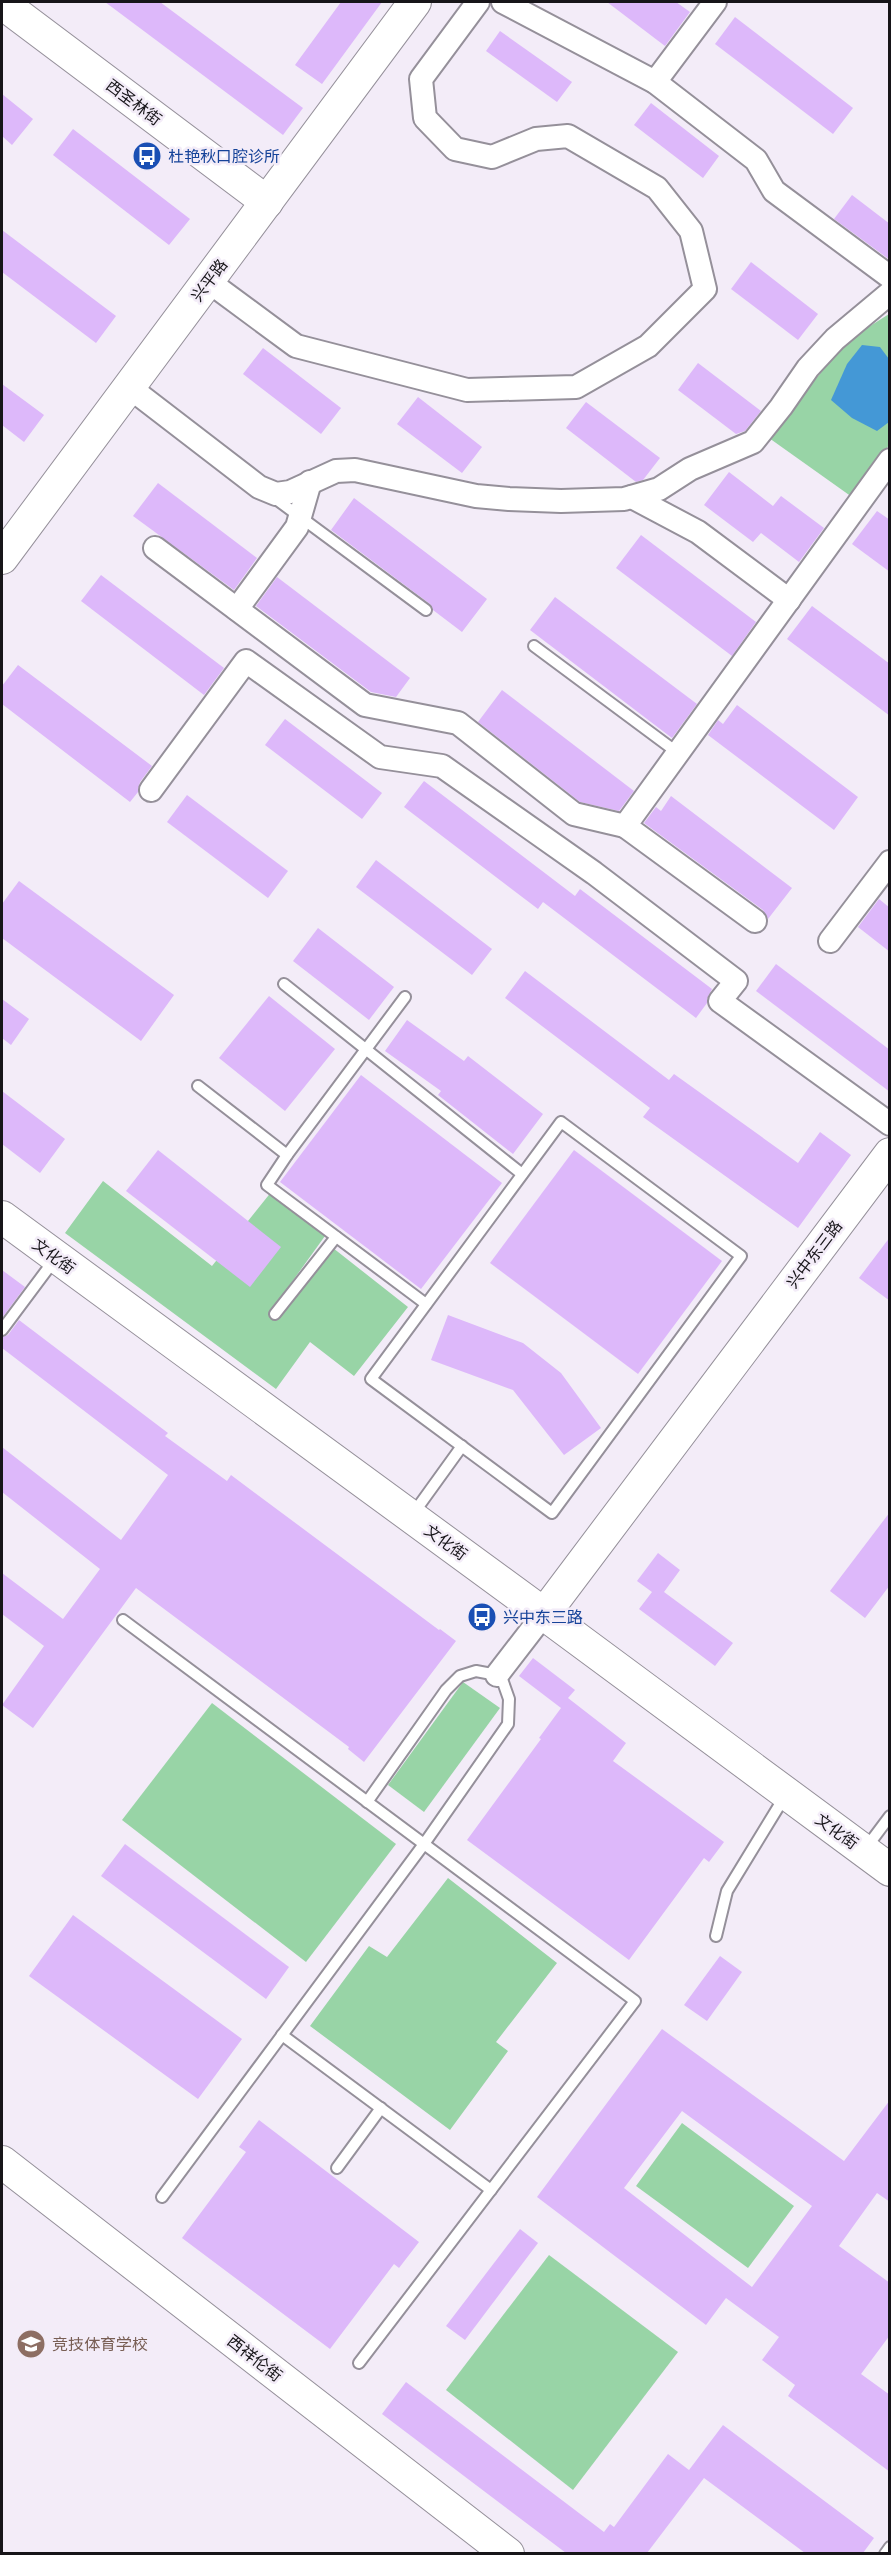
<svg xmlns="http://www.w3.org/2000/svg" width="891" height="2555" viewBox="0 0 891 2555" font-family="Mulish,'Noto Sans SC',sans-serif">
  <rect width="100%" height="100%" fill="#f3ecf8"/>
  <!-- green -->
  <g fill="#98d4a6">
    <polygon points="889,314 889,445 852,497 769,438 845,342"/>
    <polygon points="103,1181 212,1266 276,1186 330,1229 271,1311 280,1317 333,1248 408,1307 354,1376 310,1342 276,1389 65,1233"/>
    <polygon points="463,1682 500,1708 424,1812 388,1785"/>
    <polygon points="212,1703 396,1844 306,1962 122,1820"/>
    <polygon points="448,1878 557,1963 496,2042 508,2051 450,2130 310,2026 369,1946 387,1957"/>
    <polygon points="682,2123 794,2206 748,2268 636,2186"/>
    <polygon points="549,2255 678,2352 573,2490 446,2390"/>
  </g>
  <!-- water -->
  <polygon fill="#4498d6" points="862,345 880,347 889,359 889,422 877,431 852,418 831,400 847,364"/>
  <!-- building -->
  <g fill="#ddb8fa" fill-rule="evenodd">
    <polygon points="105,2 160,2 303,108 283,135"/>
    <polygon points="341,2 382,2 322,84 295,65"/>
    <polygon points="607,2 676,2 690,12 665,46"/>
    <polygon points="735,17 853,108 833,134 715,44"/>
    <polygon points="500,31 572,82 557,102 486,51"/>
    <polygon points="2,94 33,119 12,145 2,136"/>
    <polygon points="651,103 719,156 703,178 634,125"/>
    <polygon points="73,129 190,219 169,245 53,155"/>
    <polygon points="852,195 890,224 890,260 834,219"/>
    <polygon points="2,230 116,316 96,343 2,272"/>
    <polygon points="751,262 818,314 798,340 731,289"/>
    <polygon points="263,348 341,408 321,434 243,374"/>
    <polygon points="698,363 761,411 745,431 736,434 678,390"/>
    <polygon points="2,384 44,415 24,442 2,425"/>
    <polygon points="418,397 482,447 462,473 397,424"/>
    <polygon points="586,402 660,458 643,480 636,482 566,428"/>
    <polygon points="729,472 773,506 781,496 824,528 799,562 761,533 753,542 704,505"/>
    <polygon points="158,483 257,558 234,590 133,516"/>
    <polygon points="354,498 487,599 462,632 433,610 430,604 331,530"/>
    <polygon points="877,511 890,520 890,572 852,544"/>
    <polygon points="641,535 756,622 732,656 616,568"/>
    <polygon points="101,575 224,668 204,695 81,601"/>
    <polygon points="277,577 410,678 396,697 371,692 256,606"/>
    <polygon points="555,597 697,704 672,738 530,630"/>
    <polygon points="812,606 890,664 890,716 787,639"/>
    <polygon points="18,665 152,766 140,782 138,792 130,802 2,704 2,686"/>
    <polygon points="502,690 634,791 619,811 580,802 478,722"/>
    <polygon points="737,705 858,797 834,830 708,735 718,720 723,724"/>
    <polygon points="285,719 382,793 362,819 265,745"/>
    <polygon points="424,781 575,896 580,889 712,989 707,999 707,1003 696,1018 543,902 538,909 404,807"/>
    <polygon points="187,795 288,871 268,898 167,822"/>
    <polygon points="671,796 792,888 768,919 763,910 644,823 656,807 661,811"/>
    <polygon points="376,860 492,949 472,975 356,887"/>
    <polygon points="19,881 174,995 141,1041 2,938 2,904"/>
    <polygon points="879,899 890,908 890,952 858,927"/>
    <polygon points="318,928 394,987 369,1020 293,961"/>
    <polygon points="776,964 890,1050 890,1092 756,991"/>
    <polygon points="525,971 669,1080 674,1074 798,1163 820,1132 851,1155 798,1228 643,1117 650,1108 505,998"/>
    <polygon points="269,996 335,1049 285,1111 219,1058"/>
    <polygon points="2,999 29,1019 11,1045 2,1038"/>
    <polygon points="407,1020 464,1061 468,1056 543,1114 513,1154 438,1095 441,1091 385,1051"/>
    <polygon points="361,1075 502,1183 421,1289 280,1182"/>
    <polygon points="2,1091 65,1139 40,1173 2,1144"/>
    <polygon points="158,1150 281,1247 250,1287 126,1191"/>
    <polygon points="574,1150 722,1261 638,1374 490,1263"/>
    <polygon points="890,1237 890,1301 859,1278"/>
    <polygon points="2,1270 25,1287 2,1318"/>
    <polygon points="448,1315 523,1343 561,1373 601,1428 564,1455 513,1390 431,1360"/>
    <polygon points="19,1320 168,1433 165,1436 227,1481 231,1475 439,1630 440,1629 456,1641 364,1762 348,1749 349,1747 136,1588 33,1728 2,1705 44,1646 2,1614 2,1573 63,1619 100,1569 2,1492 2,1447 121,1540 168,1475 2,1348 2,1337 8,1335"/>
    <polygon points="890,1512 890,1585 865,1618 830,1591"/>
    <polygon points="658,1553 680,1570 664,1592 733,1643 715,1666 639,1609 652,1592 637,1581"/>
    <polygon points="533,1658 575,1690 568,1698 626,1743 613,1761 724,1842 709,1862 704,1858 629,1960 467,1840 541,1739 539,1738 561,1708 519,1676"/>
    <polygon points="125,1844 289,1967 266,1999 101,1876"/>
    <polygon points="73,1915 242,2039 198,2099 29,1976"/>
    <polygon points="720,1956 742,1972 707,2021 684,2005"/>
    <path d="M662 2029 844 2161 890 2100V2202L877 2193 839 2246 890 2283V2335L861 2374 890 2395V2472L788 2396 795 2385 762 2360 779 2337 726 2298 706 2325 537 2197ZM682 2111 812 2206 752 2287 624 2188Z"/>
    <polygon points="259,2120 419,2242 399,2268 394,2264 330,2349 182,2238 246,2152 239,2147"/>
    <polygon points="520,2229 538,2243 465,2340 446,2326"/>
    <polygon points="406,2382 604,2532 610,2524 614,2527 668,2454 689,2470 723,2425 874,2538 863,2553 805,2553 704,2478 647,2553 566,2553 382,2414"/>
  </g>
  <g fill="none" stroke-linecap="round" stroke-linejoin="round">
    <!-- lane casing -->
    <g stroke="#95909a" stroke-width="14">
      <g id="lane">
        <polyline points="272,496 426,610"/>
        <polyline points="534,646 678,753"/>
        <polyline points="284,984 522,1174"/>
        <polyline points="198,1086 287,1155 405,997"/>
        <polygon points="561,1122 741,1256 552,1513 371,1379"/>
        <polyline points="287,1155 267,1185 426,1304"/>
        <polyline points="275,1314 336,1237"/>
        <polyline points="2,1330 55,1259"/>
        <polyline points="413,1514 462,1446"/>
        <polyline points="123,1620 635,2001 359,2363"/>
        <polyline points="866,1848 890,1816"/>
        <polyline points="716,1936 727,1891 785,1796"/>
        <polyline points="282,2035 491,2190"/>
        <polyline points="337,2168 381,2108"/>
        <polyline points="162,2197 424,1844 508,1724 509,1699 503,1682 497,1675 476,1671 460,1676 446,1690 367,1802"/>
        <polyline points="885,2554 890,2547"/>
      </g>
    </g>
    <!-- street casing -->
    <g stroke="#95909a" stroke-width="26">
      <g id="street">
        <polyline points="503,2 655,82 756,160 774,191 890,277"/>
        <polyline points="655,82 715,2"/>
        <polyline points="208,281 296,346 467,390 576,387 648,346 705,289 691,231 657,188 568,136 536,139 492,157 455,149 425,118 421,79 478,2"/>
        <polyline points="129,387 259,487 276,494 290,492 336,471 355,470 476,496 509,499 561,501 624,499 659,489 690,469 753,442 781,407 808,368 835,339 890,293"/>
        <polyline points="632,497 698,532 789,600"/>
        <polyline points="155,548 365,705 458,723 574,814 625,826"/>
        <polyline points="237,609 297,527 310,482"/>
        <polyline points="151,790 246,661 380,757 442,766 594,873 736,981 720,1001 890,1124"/>
        <polyline points="755,921 625,826 890,460"/>
        <polyline points="830,941 890,862"/>
        <polyline points="497,1675 544,1614"/>
      </g>
    </g>
    <!-- secondary casing -->
    <g stroke="#95909a" stroke-width="34">
      <g id="secondary">
        <polyline points="2,3 267,202"/>
        <polyline points="2,558 415,2"/>
        <polyline points="2,1217 544,1614 890,1870"/>
        <polyline points="544,1614 890,1154"/>
        <polyline points="2,2162 508,2554"/>
      </g>
    </g>
    <!-- lane -->
    <use href="#lane" stroke="#fff" stroke-width="10"/>
    <!-- street -->
    <use href="#street" stroke="#fff" stroke-width="22"/>
    <!-- secondary -->
    <use href="#secondary" stroke="#fff" stroke-width="32"/>
  </g>
  <!-- icons -->
  <defs>
    <g id="bus-disc" transform="scale(1.5)"><circle r="9.5" fill="#1a4fb4" stroke="#f3ecf8"/><path d="M-5-6H5V4H4V6H2V4H-2V6H-4V4H-5ZM-3.5-4V0h7V-4ZM-3.5 1.2v1.5H-2V1.2ZM2 1.2v1.5H3.5V1.2Z" fill="#fff"/></g>
    <g id="school-disc" transform="scale(1.5)"><circle r="9.5" fill="#8d6e63" stroke="#f3ecf8"/><path d="M0-5L7-2L0 1L-7-2ZM-4 1L0 2.5L4 1V4Q0 6-4 4Z" fill="#fff"/></g>
  </defs>
  <g fill-rule="evenodd">
    <use href="#bus-disc" x="147" y="156"/>
    <use href="#bus-disc" x="482" y="1617"/>
    <use href="#school-disc" x="31" y="2344"/>
  </g>
  <g text-anchor="middle" stroke-width="5" stroke-linejoin="round" paint-order="stroke">
    <!-- street labels -->
    <g font-size="16" fill="#171519" stroke="#f3ecf8">
      <text transform="translate(134 102) rotate(37)" y="6">西圣林街</text>
      <text transform="translate(209 280) rotate(-53)" y="6">兴平路</text>
      <text transform="translate(814 1254) rotate(-53)" y="6">兴中东三路</text>
      <text transform="translate(54 1256) rotate(36)" y="6">文化街</text>
      <text transform="translate(446 1542) rotate(36)" y="6">文化街</text>
      <text transform="translate(837 1831) rotate(36)" y="6">文化街</text>
      <text transform="translate(255 2358) rotate(38)" y="6">西祥伦街</text>
    </g>
    <!-- transit labels -->
    <g font-size="16" fill="#164399" stroke="#f3ecf8" text-anchor="start">
      <text x="168" y="162">杜艳秋口腔诊所</text>
      <text x="503" y="1623">兴中东三路</text>
    </g>
    <!-- education labels -->
    <g font-size="16" fill="#785e54" stroke="#f3ecf8" text-anchor="start">
      <text x="52" y="2350">竞技体育学校</text>
    </g>
  </g>
  <!-- border -->
  <rect width="891" height="2555" fill="none" stroke="#171519" stroke-width="6"/>
</svg>
